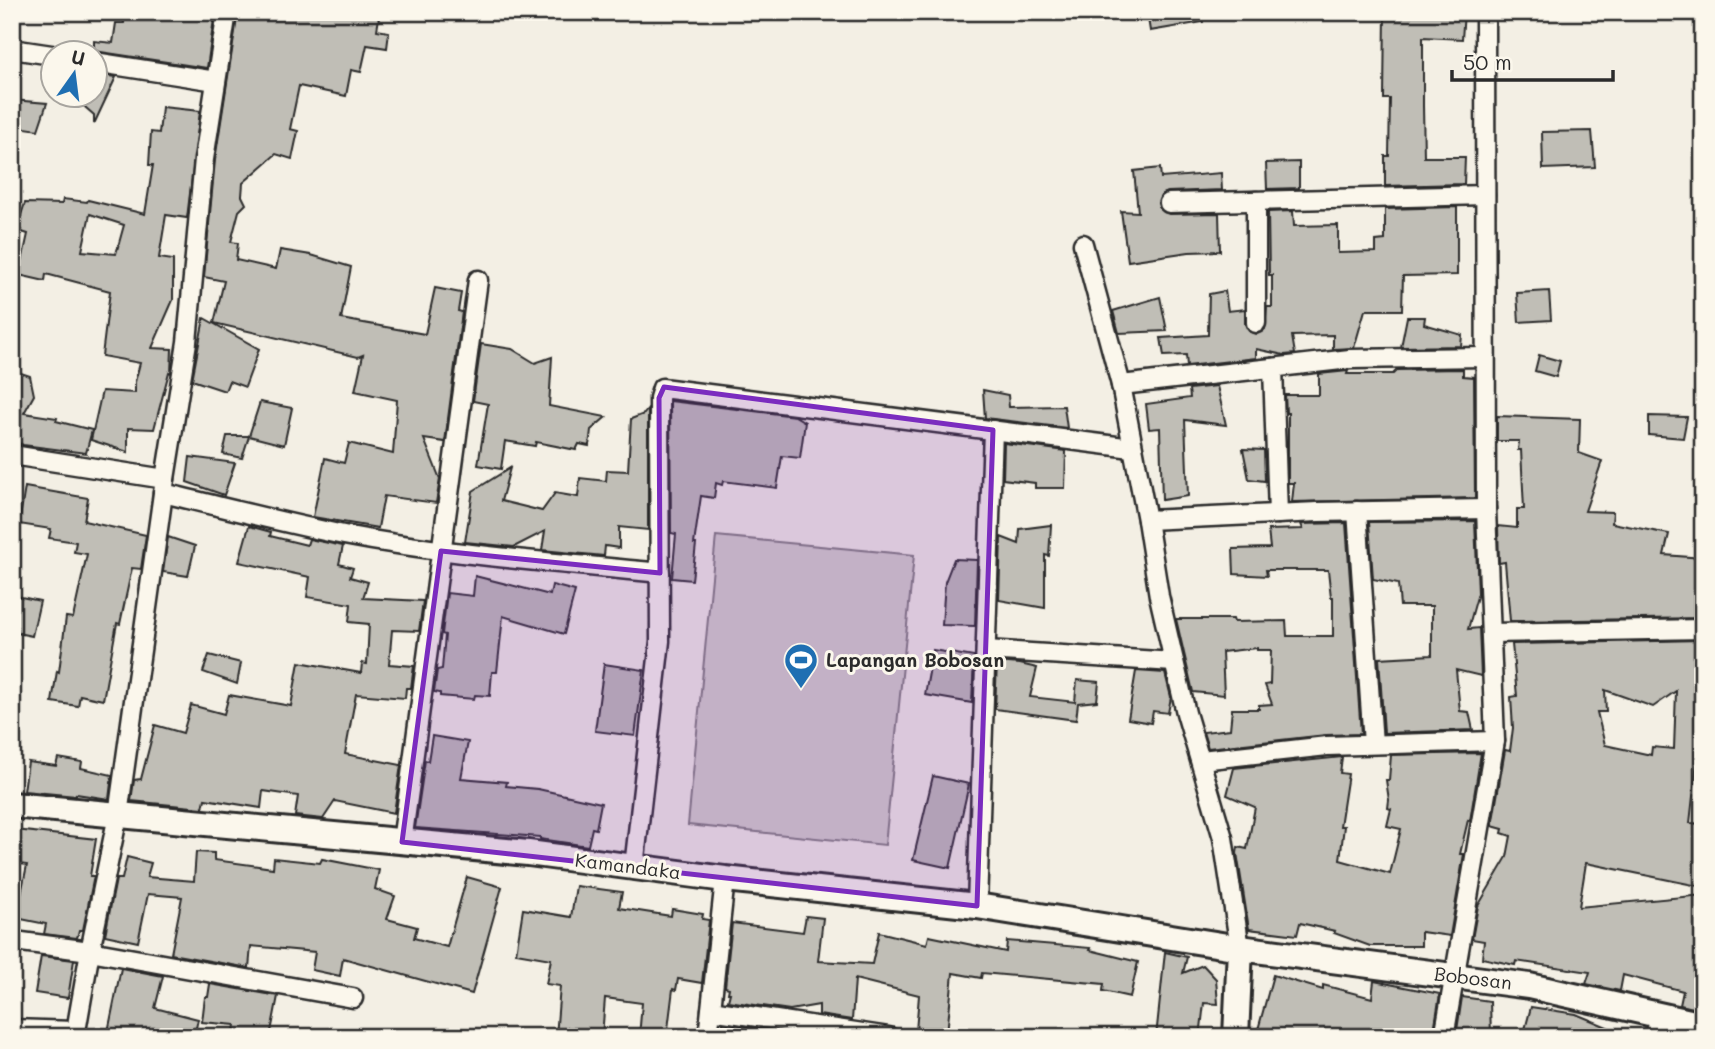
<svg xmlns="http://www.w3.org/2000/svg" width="1715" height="1049" viewBox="0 0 1715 1049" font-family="Mali,sans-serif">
  <rect width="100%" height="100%" fill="#f3efe4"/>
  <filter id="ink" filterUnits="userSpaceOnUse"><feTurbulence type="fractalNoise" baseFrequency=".0143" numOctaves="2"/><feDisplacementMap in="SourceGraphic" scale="14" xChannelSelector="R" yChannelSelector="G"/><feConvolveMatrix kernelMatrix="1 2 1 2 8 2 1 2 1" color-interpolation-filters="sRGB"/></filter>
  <g filter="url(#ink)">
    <!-- green -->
    <polygon fill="#d5d2c9" stroke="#807e7a" stroke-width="2" points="716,536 914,555 885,845 688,825"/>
    <!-- building -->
    <g fill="#c0beb6" stroke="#2b2b2b" stroke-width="2" fill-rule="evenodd">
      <polygon points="125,12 215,12 207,68 94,51 94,41 113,43 116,23 124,23"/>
      <polygon points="238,12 380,12 377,30 389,32 387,48 367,45 361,72 351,70 346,96 299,86 290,129 298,131 292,159 276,154 243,183 242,196 246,204 239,211 231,242 238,243 236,260 276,269 280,250 311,255 351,267 341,319 425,334 435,288 461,293 458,311 462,312 445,442 424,439 440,479 436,503 384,496 378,528 313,517 325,458 344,463 349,443 393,454 397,400 355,391 363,355 358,357 214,323 224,281 204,277 215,160"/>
      <polygon points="1147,12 1202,12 1203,22 1150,31"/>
      <polygon points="1385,12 1464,12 1462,39 1423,37 1423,106 1424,157 1465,157 1464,184 1385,186 1385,156 1389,156 1390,99 1384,99"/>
      <polygon points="94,74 116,77 94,124 94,115 70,94 94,94"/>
      <polygon points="12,100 47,103 38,130 12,126"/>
      <path d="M162 107 200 111 187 218 166 215 159 258 173 260V300L152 348 172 349 171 373 169 372 154 429 128 428V452L91 440 102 391 135 393V382L140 363 102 356 110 291 46 274 45 281 19 275 28 234 16 230 25 203 62 204 63 199 87 202 88 200 145 214 153 165H149L151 132 159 133ZM90 214 124 225 116 254 82 251Z"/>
      <polygon points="1592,131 1595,167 1543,169 1542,132"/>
      <polygon points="1299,162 1299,188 1267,189 1266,163"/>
      <polygon points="1160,168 1161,178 1221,173 1222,190 1168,192 1163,194 1158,203 1160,209 1169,214 1219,213 1220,251 1189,252 1128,261 1121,211 1138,212 1134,171"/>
      <polygon points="1457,207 1457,275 1403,276 1402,310 1365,310 1354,348 1333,349 1333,335 1292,336 1295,354 1284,355 1256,349 1256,358 1187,366 1186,355 1164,356 1161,338 1208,335 1209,294 1225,291 1228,311 1245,309 1245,324 1250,332 1257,334 1265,329 1267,307 1272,307 1272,275 1269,275 1268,212 1293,211 1294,226 1338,225 1338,253 1376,252 1376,241 1385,240 1385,209"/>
      <polygon points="1549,291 1551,320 1519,322 1517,293"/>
      <polygon points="1160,297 1167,331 1119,333 1113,311"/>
      <polygon points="1407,317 1425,317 1424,324 1462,335 1461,346 1401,347"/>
      <polygon points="204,318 259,349 245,387 229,381 225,391 192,380"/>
      <polygon points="481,344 512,349 535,363 552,357 549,406 606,417 591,430 589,446 579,444 576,450 536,442 535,446 505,441 501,469 478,465 488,404 473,401"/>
      <polygon points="1539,355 1560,361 1556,377 1535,371"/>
      <polygon points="1463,369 1463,376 1474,377 1475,498 1292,502 1294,483 1288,483 1288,413 1286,413 1285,395 1319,395 1319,374 1348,371 1347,374 1393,374 1397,370"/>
      <polygon points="12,370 30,376 34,395 24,413 57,418 56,421 92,430 86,453 23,445 12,440"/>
      <polygon points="1217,386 1226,425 1185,420 1188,496 1162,500 1160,428 1149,429 1146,404 1190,398 1189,389"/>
      <polygon points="983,390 1008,395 1009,407 1064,406 1067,428 985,418"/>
      <polygon points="670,401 795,416 805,422 800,458 782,456 777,488 723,481 722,485 716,483 714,498 701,496 694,544 696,544 692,580 672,578 676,534 671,533"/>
      <polygon points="260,402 292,408 284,445 249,436"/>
      <polygon points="648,409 648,530 619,527 619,548 605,546 604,556 542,550 545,531 514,547 465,542 473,491 510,468 501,501 542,511 555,493 578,497 580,478 606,481 607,470 628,471 631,419 644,414"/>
      <polygon points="1497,416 1580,419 1579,453 1602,461 1585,511 1613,512 1612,523 1669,534 1664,555 1703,558 1703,618 1510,621 1505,562 1499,563 1498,526 1517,528 1517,509 1524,509 1521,450 1518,450 1519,441 1497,441"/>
      <polygon points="1649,416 1687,417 1683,438 1649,435"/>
      <polygon points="227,436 249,436 242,458 223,454"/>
      <polygon points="1004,443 1066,451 1065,488 1035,488 1035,483 1003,479"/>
      <polygon points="1243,449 1264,450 1265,481 1249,479"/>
      <polygon points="190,457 235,463 224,495 187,482"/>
      <polygon points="25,487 88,498 84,521 146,535 141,569 132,568 120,624 117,623 103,700 80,695 78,706 52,702 57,671 59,672 66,617 73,618 87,554 74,552 76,542 49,538 51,529 19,524"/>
      <polygon points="1475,521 1478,593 1468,629 1479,628 1481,676 1456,670 1460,711 1469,712 1473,730 1384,733 1379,658 1432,655 1432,606 1400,606 1398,584 1373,579 1369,522"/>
      <polygon points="1346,523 1361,734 1326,735 1208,748 1203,732 1230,729 1232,709 1259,709 1259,705 1272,704 1265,685 1270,684 1271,650 1257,650 1257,648 1222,652 1224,695 1193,692 1176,619 1233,619 1234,622 1286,621 1287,636 1333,636 1333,597 1331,597 1328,570 1266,570 1267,576 1234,574 1233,549 1270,548 1268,530 1303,529 1301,524"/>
      <polygon points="1051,525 1049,556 1045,555 1045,608 999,600 1001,537 1019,544 1020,529"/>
      <polygon points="249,526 271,532 270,536 307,545 309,539 343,546 339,564 353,568 350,577 368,582 363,598 423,601 419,631 392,630 389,664 414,666 411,688 406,688 405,698 356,694 345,754 401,765 394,813 335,801 323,819 295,816 298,796 263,791 261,808 205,799 203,808 131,801 134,780 141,779 155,725 183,733 191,705 224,714 229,695 291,706 299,662 361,673 362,663 367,664 369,624 349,622 351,604 307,597 310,577 239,562"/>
      <polygon points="168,537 195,546 188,576 163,572"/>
      <polygon points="954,559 977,560 975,626 942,625 945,582"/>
      <polygon points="475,576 550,595 552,585 575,591 564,634 503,616 497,672 492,672 490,696 475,695 474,699 440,696 440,693 434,692 437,670 442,669 445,635 442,634 447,593 473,596"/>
      <polygon points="12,595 40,601 32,636 12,632"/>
      <path d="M1703 640V664L1697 703 1703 704V743H1699L1690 823 1703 824V887L1586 863 1579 907 1703 895V989L1698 1009 1680 1005 1683 991 1623 975 1620 991 1586 984 1590 972 1516 961 1515 965 1482 958 1484 941 1472 939 1478 906 1507 857 1511 836 1502 833 1503 829 1492 826 1505 750 1510 751 1513 728 1511 697 1517 696 1512 644ZM1605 690 1653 707 1676 691 1674 749 1652 747 1651 755 1605 745 1597 712H1606Z"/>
      <polygon points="933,650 974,657 972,703 925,695"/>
      <polygon points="209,655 241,663 237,684 203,672"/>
      <polygon points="997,662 1020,664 1037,668 1030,697 1075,702 1077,680 1099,682 1097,701 1078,703 1076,720 995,709"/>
      <polygon points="604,664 644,670 635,736 595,731"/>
      <polygon points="1136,671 1165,673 1171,697 1168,713 1153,711 1151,723 1128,719"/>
      <polygon points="432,736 468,742 461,778 507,782 506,786 538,789 601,803 596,829 592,828 588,846 540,839 540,837 415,828 425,760 428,761"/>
      <polygon points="1481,753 1470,821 1468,820 1460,854 1464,854 1450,936 1421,932 1421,946 1370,946 1334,933 1335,931 1300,923 1297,935 1249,929 1237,853 1238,847 1247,849 1255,807 1227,795 1234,768 1342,757 1340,773 1348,774 1340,826 1344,826 1340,860 1390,874 1401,829 1387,826 1391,809 1388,808 1389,800 1386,780 1389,780 1391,755"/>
      <polygon points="58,758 82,762 81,768 112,775 109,799 76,794 76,796 24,791 28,762 56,766"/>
      <polygon points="933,776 969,784 950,868 913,860"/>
      <polygon points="15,830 96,839 90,876 94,876 83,930 79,930 77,938 44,934 46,924 16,918 27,865 12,863"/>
      <polygon points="196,852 214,853 214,860 273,868 274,858 320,863 322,859 379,870 375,889 395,896 387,919 417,927 414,938 447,947 467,877 502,887 472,994 343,958 340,976 312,970 315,952 251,946 249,968 171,954 182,897 148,894 138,942 105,935 116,879 122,879 127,857 151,863 147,877 194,881"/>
      <polygon points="576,886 622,892 619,908 671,916 672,909 703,914 702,919 709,920 702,983 678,979 676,990 673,989 667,1037 639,1037 642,1003 605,998 602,1037 556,1037 560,986 546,984 551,959 516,953 523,909 571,917"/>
      <polygon points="806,916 823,918 818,961 872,964 879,932 927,944 929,936 1006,952 1007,941 1091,948 1090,950 1138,962 1130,997 1103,991 1104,984 982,973 981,978 953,973 947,1034 916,1031 919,995 855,979 852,1020 819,1015 819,1005 790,1010 728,1001 730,993 728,993 729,988 725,987 732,923 803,932"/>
      <polygon points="1165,952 1187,957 1183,973 1203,965 1216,979 1218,1004 1204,1003 1200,1037 1156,1037"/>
      <polygon points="41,956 74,960 68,998 35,993"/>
      <polygon points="121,968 163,976 155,1008 198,1019 194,1037 107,1037"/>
      <polygon points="1273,975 1323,990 1323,985 1372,998 1374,981 1440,994 1433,1037 1256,1037"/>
      <polygon points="210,984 278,996 270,1037 233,1037 235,1025 202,1022 205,997 208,997"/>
      <polygon points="1462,997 1490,1001 1491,1037 1456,1037"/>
      <polygon points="1531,1007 1576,1014 1631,1037 1523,1037"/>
      <polygon points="723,1023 759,1029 757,1037 720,1037"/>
    </g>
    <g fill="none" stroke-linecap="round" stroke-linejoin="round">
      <!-- street casing -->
      <g stroke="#2b2b2b" stroke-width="23">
        <g id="street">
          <polyline points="12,49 52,55"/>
          <polyline points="94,62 216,81"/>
          <polyline points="1256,201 1256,323"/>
          <polyline points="1169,203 1485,195"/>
          <polyline points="1083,244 1121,385 1147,520 1159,596 1186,713 1223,838 1240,948"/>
          <polyline points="1273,368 1278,514"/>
          <polyline points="1121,385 1350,359 1485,357"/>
          <polyline points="12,455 165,479"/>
          <path d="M163 493C223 507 283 523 344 535 448 555 554 562 660 573"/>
          <polyline points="1357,511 1373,744"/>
          <polyline points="1147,520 1318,512 1486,509"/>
          <polyline points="1491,633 1703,629"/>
          <polyline points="986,650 1174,662"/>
          <polyline points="1201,760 1327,746 1495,741"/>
          <polyline points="402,842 478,280"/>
          <polyline points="634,867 660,641 659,398 662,388 1132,448"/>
          <polyline points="977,906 993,430"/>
          <polyline points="14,941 90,951 353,998"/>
          <polyline points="711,1010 889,1037"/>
          <polyline points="12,1029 75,1031"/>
          <polyline points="75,1037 90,951 118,815 165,479 187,342 204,159 227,12"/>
          <polyline points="708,1037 725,879"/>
          <polyline points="1444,1037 1495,741 1486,509 1485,12"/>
          <polyline points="1654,1037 1659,1015"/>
        </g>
      </g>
      <!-- secondary casing -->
      <g stroke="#2b2b2b" stroke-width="30">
        <g id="secondary">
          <polyline points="12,805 528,853 725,879 977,906 1240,948 1529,986 1703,1025"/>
          <polyline points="1236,1037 1240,948"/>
        </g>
      </g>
      <!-- street -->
      <use href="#street" stroke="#fbf7ec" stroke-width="18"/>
      <!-- secondary -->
      <use href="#secondary" stroke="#fbf7ec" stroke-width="24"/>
    </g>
  </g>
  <!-- marked area -->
  <path fill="#7b2cbf" fill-opacity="0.2" stroke="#7b2cbf" stroke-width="5" stroke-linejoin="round" d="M664 387 993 430 977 906 402 842 441 551 660 573 659 398Z"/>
  <!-- icons -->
  <defs>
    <g id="stadium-pin" transform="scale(1.75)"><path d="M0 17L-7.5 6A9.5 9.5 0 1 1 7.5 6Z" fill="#1f6fb2" stroke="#fbf7ec"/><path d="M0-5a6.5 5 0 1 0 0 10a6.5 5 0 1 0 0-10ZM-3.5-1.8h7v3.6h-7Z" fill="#fff"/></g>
  </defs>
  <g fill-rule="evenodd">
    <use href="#stadium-pin" x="801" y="660"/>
  </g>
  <g text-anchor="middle" stroke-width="6" stroke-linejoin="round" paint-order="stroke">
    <!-- poi labels -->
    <g font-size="19" font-weight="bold" fill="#2b2b2b" stroke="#fbf7ec" text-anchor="start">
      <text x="826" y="667">Lapangan Bobosan</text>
    </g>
    <!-- street labels -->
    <g font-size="19" fill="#2b2b2b" stroke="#fbf7ec">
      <text transform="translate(628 866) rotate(7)" y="7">Kamandaka</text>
      <text transform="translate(1473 978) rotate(7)" y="7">Bobosan</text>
    </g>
  </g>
  <!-- margin -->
  <rect width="1715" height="1049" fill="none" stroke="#fbf7ec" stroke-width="42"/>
  <rect x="21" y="21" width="1673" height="1007" fill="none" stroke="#2b2b2b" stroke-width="2.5" filter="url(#ink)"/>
  <!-- north arrow -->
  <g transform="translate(74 74) rotate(14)"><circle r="33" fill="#fbf7ec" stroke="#a8a59f" stroke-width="2"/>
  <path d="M0-5L12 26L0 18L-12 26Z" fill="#1f6fb2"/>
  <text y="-10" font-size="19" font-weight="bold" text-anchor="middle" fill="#2b2b2b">U</text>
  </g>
  <!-- scale -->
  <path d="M1452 70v10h161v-10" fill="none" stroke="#2b2b2b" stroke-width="3.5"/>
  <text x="1463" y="70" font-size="21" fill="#2b2b2b" stroke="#fbf7ec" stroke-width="5" paint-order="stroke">50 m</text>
</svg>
